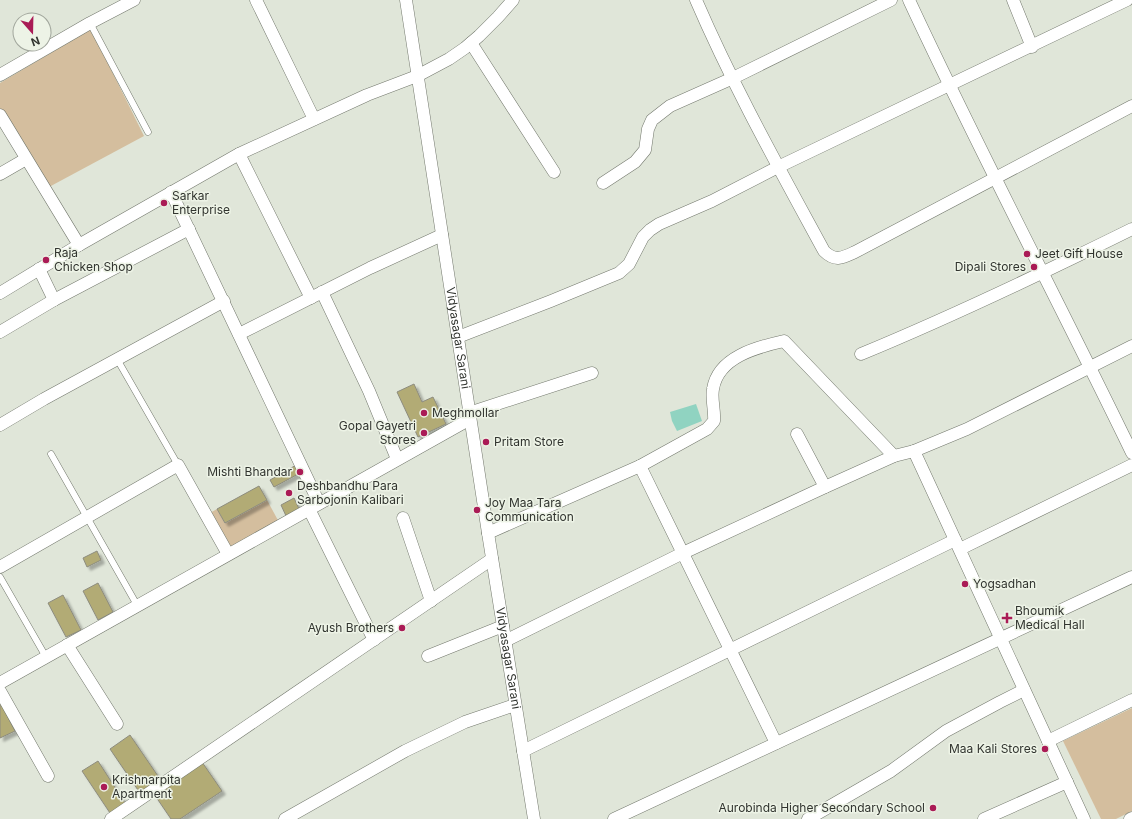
<svg xmlns="http://www.w3.org/2000/svg" width="1132" height="819" viewBox="0 0 1132 819" font-family="Inter,sans-serif">
  <defs>
    <filter id="shadow"><feDropShadow dx="3.5" dy="3.5" stdDeviation="1" flood-color="#0004"/></filter>
  </defs>
  <rect width="100%" height="100%" fill="#e0e6d9"/>
  <!-- green -->
  <g fill="#d4be9e">
    <polygon points="91,29 144,136 49,187 0,108 0,83"/>
    <polygon points="267,500 280,524 236,549 230,547 210,513 217,509 225,523"/>
    <polygon points="1132,708 1132,811 1116,819 1101,819 1063,741"/>
  </g>
  <!-- water -->
  <polygon fill="#90d3c1" points="696,404 702,421 677,431 672,421 670,412"/>
  <!-- building -->
  <g fill="#b2ab75" stroke="#8d8c7f" filter="url(#shadow)">
    <polygon points="414,384 422,402 433,397 446,424 418,437 397,392"/>
    <polygon points="298,464 302,472 274,487 270,480"/>
    <polygon points="259,486 267,500 225,523 217,509"/>
    <polygon points="294,498 300,511 287,518 281,505"/>
    <polygon points="97,551 101,560 87,567 83,558"/>
    <polygon points="98,583 113,612 98,620 83,591"/>
    <polygon points="63,595 81,630 66,637 48,603"/>
    <polygon points="0,702 15,731 0,738"/>
    <polygon points="130,735 160,779 140,793 110,749"/>
    <polygon points="98,761 125,803 110,813 82,771"/>
    <polygon points="202,762 222,791 180,819 171,819 154,794"/>
  </g>
  <g fill="none" stroke-linecap="round" stroke-linejoin="round">
    <!-- lane casing -->
    <g stroke="#73786d" stroke-width="7">
      <g id="lane">
        <polyline points="90,23 148,132"/>
        <polyline points="117,359 178,465"/>
        <polyline points="51,454 137,605"/>
        <polyline points="0,577 46,657"/>
      </g>
    </g>
    <!-- street casing -->
    <g stroke="#73786d" stroke-width="13">
      <g id="street">
        <polyline points="256,0 314,119"/>
        <path id="s1" d="M406 0 488 533 534 819"/>
        <path d="M696 0C733 86 779 168 824 251 835 262 842 258 855 252L1132 106"/>
        <path d="M909 0C980 153 1059 302 1132 453"/>
        <polyline points="1013,0 1032,47"/>
        <polyline points="471,43 554,172"/>
        <polyline points="0,75 90,23 134,0"/>
        <polyline points="0,115 79,245"/>
        <polyline points="239,154 311,298"/>
        <polyline points="0,174 26,159"/>
        <polyline points="603,183 635,162 645,150 648,129 652,120 670,106 733,78 891,0"/>
        <polyline points="171,192 319,503"/>
        <polyline points="39,269 54,300"/>
        <polyline points="322,292 369,391 397,459"/>
        <polyline points="0,293 79,245 239,154 367,95 417,76 449,59 465,48 479,36 498,17 513,0"/>
        <polyline points="0,332 54,300 189,229"/>
        <polyline points="239,334 370,268 442,235"/>
        <polyline points="458,337 551,301 619,273 629,264 643,237 650,230 659,224 712,201 778,167 1127,0"/>
        <path d="M861 354C953 316 1043 273 1132 229"/>
        <polyline points="469,413 592,373"/>
        <polyline points="0,425 44,399 224,301"/>
        <polyline points="797,434 825,487"/>
        <polyline points="914,451 1084,819"/>
        <polyline points="640,466 776,743"/>
        <polyline points="309,509 374,640"/>
        <polyline points="403,518 431,601"/>
        <path d="M488 533 640 466 707 429 714 421C715 410 711 399 713 389 718 357 757 347 784 341L894 456"/>
        <polyline points="960,549 1132,465"/>
        <polyline points="0,567 178,465 228,554"/>
        <polyline points="505,641 683,553 825,487 894,456 914,451 967,429 1132,346"/>
        <polyline points="67,645 117,724"/>
        <polyline points="428,656 503,626"/>
        <polyline points="0,683 470,419"/>
        <polyline points="0,691 48,776"/>
        <polyline points="1048,741 1132,700"/>
        <polyline points="523,751 955,540"/>
        <polyline points="111,819 492,559"/>
        <polyline points="285,819 405,751 465,722 515,705"/>
        <polyline points="614,819 1132,577"/>
        <polyline points="808,819 891,771 946,731 1000,702 1024,690"/>
        <polyline points="984,819 1067,782"/>
        <polyline points="1130,819 1132,818"/>
      </g>
    </g>
    <!-- lane -->
    <use href="#lane" stroke="#fff" stroke-width="6"/>
    <!-- street -->
    <use href="#street" stroke="#fff" stroke-width="12"/>
  </g>
  <!-- markers -->
  <g fill="#aa1b56" stroke="#edf3e6" stroke-width="1.5">
    <circle cx="164" cy="203" r="4"/>
    <circle cx="1027" cy="254" r="4"/>
    <circle cx="46" cy="260" r="4"/>
    <circle cx="1034" cy="267" r="4"/>
    <circle cx="424" cy="413" r="4"/>
    <circle cx="424" cy="433" r="4"/>
    <circle cx="486" cy="442" r="4"/>
    <circle cx="300" cy="472" r="4"/>
    <circle cx="289" cy="493" r="4"/>
    <circle cx="477" cy="510" r="4"/>
    <circle cx="965" cy="584" r="4"/>
    <path d="M1005 612h4v4h4v4h-4v4h-4v-4h-4v-4h4z"/>
    <circle cx="402" cy="628" r="4"/>
    <circle cx="1045" cy="749" r="4"/>
    <circle cx="104" cy="787" r="4"/>
    <circle cx="933" cy="808" r="4"/>
  </g>
  <g text-anchor="middle" stroke-width="3" stroke-linejoin="round" paint-order="stroke">
    <!-- poi labels -->
    <g font-size="12" fill="#31342f" stroke="#edf3e6" text-anchor="start">
      <text x="172" y="200">Sarkar<tspan x="172" dy="14">Enterprise</tspan></text>
      <text x="54" y="257">Raja<tspan x="54" dy="14">Chicken Shop</tspan></text>
      <text x="1035" y="258">Jeet Gift House</text>
      <text x="1026" y="271" text-anchor="end">Dipali Stores</text>
      <text x="432" y="417">Meghmollar</text>
      <text x="416" y="430" text-anchor="end">Gopal Gayetri<tspan x="416" dy="14">Stores</tspan></text>
      <text x="494" y="446">Pritam Store</text>
      <text x="292" y="476" text-anchor="end">Mishti Bhandar</text>
      <text x="297" y="490">Deshbandhu Para<tspan x="297" dy="14">Sarbojonin Kalibari</tspan></text>
      <text x="485" y="507">Joy Maa Tara<tspan x="485" dy="14">Communication</tspan></text>
      <text x="973" y="588">Yogsadhan</text>
      <text x="1015" y="615">Bhoumik<tspan x="1015" dy="14">Medical Hall</tspan></text>
      <text x="394" y="632" text-anchor="end">Ayush Brothers</text>
      <text x="1037" y="753" text-anchor="end">Maa Kali Stores</text>
      <text x="112" y="784">Krishnarpita<tspan x="112" dy="14">Apartment</tspan></text>
      <text x="925" y="812" text-anchor="end">Aurobinda Higher Secondary School</text>
    </g>
    <!-- street labels -->
    <g font-size="12" fill="#31342f" stroke="#edf3e6">
      <text dy="4" stroke="none"><textPath href="#s1" startOffset="342">Vidyasagar Sarani</textPath></text>
      <text dy="4" stroke="none"><textPath href="#s1" startOffset="666">Vidyasagar Sarani</textPath></text>
    </g>
  </g>
  <!-- north arrow -->
  <g transform="translate(32 32) rotate(160)"><circle r="19" fill="#edf3e6" stroke="#a2a79d"/>
  <path d="M0-3L7 15L0 10L-7 15Z" fill="#aa1b56"/>
  <text y="-6" font-size="11" font-weight="bold" text-anchor="middle" fill="#31342f">N</text>
  </g>
</svg>
